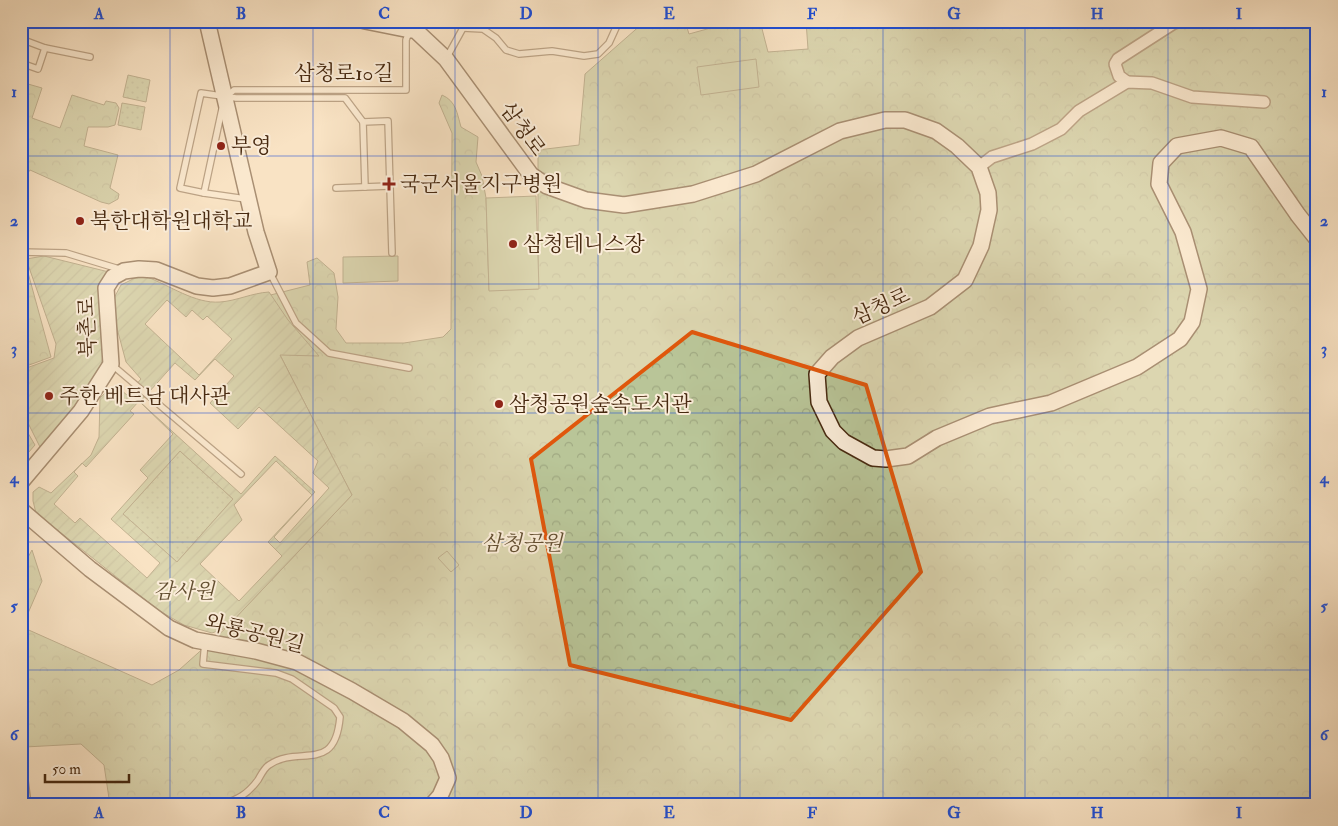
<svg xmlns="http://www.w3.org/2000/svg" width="1338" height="826" viewBox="0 0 1338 826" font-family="'IM FELL Double Pica','Noto Serif KR',serif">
  <defs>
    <pattern id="grass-dots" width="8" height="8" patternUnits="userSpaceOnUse" patternTransform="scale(1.25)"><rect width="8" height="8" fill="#b9c598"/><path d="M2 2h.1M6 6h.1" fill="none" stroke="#a0a982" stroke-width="1.8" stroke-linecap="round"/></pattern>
    <pattern id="forest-crowns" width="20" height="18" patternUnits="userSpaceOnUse" patternTransform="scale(1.25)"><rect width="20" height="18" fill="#b9c598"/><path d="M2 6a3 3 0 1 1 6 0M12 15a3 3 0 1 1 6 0" fill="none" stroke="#a0a982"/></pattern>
    <pattern id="garden-furrows" width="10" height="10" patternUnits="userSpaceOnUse" patternTransform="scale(1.25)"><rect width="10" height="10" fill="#b9c598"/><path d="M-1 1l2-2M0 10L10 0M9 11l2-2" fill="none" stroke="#a0a982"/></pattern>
  </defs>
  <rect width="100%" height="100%" fill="#f9e3c4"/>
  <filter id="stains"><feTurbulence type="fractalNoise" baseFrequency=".004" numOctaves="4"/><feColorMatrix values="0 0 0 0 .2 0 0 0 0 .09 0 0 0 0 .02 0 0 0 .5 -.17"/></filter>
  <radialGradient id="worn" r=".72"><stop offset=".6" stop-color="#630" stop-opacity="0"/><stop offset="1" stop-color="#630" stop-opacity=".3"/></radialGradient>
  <!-- grass -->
  <g fill="url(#grass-dots)" stroke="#807754">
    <polygon points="128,75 150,80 146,102 123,97"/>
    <polygon points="122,103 145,107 141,130 118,125"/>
    <polygon points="180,451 233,499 177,562 123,514"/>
  </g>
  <!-- forest -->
  <g fill="url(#forest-crowns)" stroke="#807754">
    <path d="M648 21H685L689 34 736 21H760L768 52 808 49 806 21H1317V805H110L104 765 81 744 25 747 26 722 21 712V570L32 550 42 581 22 627 152 685 179 670 226 628 352 495 280 355 243 302 310 285 307 262 317 258 334 273 338 297 336 329 346 343H404L443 337 451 329 452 133 439 103 442 95C456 101 457 113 461 127L478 137 476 162 482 176 486 198 489 290 538 289V150L579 145 585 74 643 23Z"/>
    <polygon points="21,82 42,88 32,118 60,128 72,95 104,105 106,101 116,103 119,108 115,125 108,127 88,127 84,146 118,155 110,188 119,194 118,199 109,204 101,202 30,170 25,177 21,200 21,115 24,114 21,109"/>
    <polygon points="24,258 51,357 21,368 21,259"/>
  </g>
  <!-- garden -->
  <g fill="url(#garden-furrows)" stroke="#807754" fill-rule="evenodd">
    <path d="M44 256 109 272C106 280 100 289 100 297 98 319 106 341 102 362 97 389 58 428 41 449L21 409V370L54 358 56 344 26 259Z"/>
    <path d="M147 277C169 285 195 304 220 302 236 301 252 293 269 292L288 320 319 356 280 355 352 495 226 628 212 633 184 625 158 610 36 513 33 501V492L39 487 51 493 91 455 99 437 100 398 110 388 117 387 127 395 141 379 126 362 114 317V298L121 285 135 278ZM167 300 186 317 192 310 203 320 207 316 232 339 199 375 145 324ZM215 359 234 376 210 403 238 429 259 407 318 461 313 473 329 488 280 543 274 537 315 492 275 456 241 494 140 402 175 363 195 380ZM139 401 173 434 140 470 148 478 111 519 160 563 147 578 80 518 75 523 54 504 78 476 74 472 82 463 86 467 134 414 130 411ZM180 451 233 499 177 562 123 514ZM276 461 312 495 268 542 282 556 239 601 200 564 242 520 234 505Z"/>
    <polygon points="21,427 25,428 35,445 21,461"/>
  </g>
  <!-- pitch -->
  <g fill="#b9c598" stroke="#807754">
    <polygon points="756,59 759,87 701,95 697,67"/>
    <polygon points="536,196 539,289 489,291 486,198"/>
    <polygon points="398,256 398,281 343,283 343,257"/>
    <polygon points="447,551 459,565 451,572 438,558"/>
  </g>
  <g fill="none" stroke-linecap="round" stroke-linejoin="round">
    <!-- lane casing -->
    <g stroke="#74583d" stroke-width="8">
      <g id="lane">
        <polyline points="463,28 483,29 496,38 506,50 519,54 552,51 584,56 598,54 609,43 619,21"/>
        <polyline points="21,39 45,48 90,57"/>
        <polyline points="447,57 463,28 462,21"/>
        <polyline points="21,63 38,69 45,48"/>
        <polyline points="227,96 234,90 406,90 406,40 409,32"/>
        <polyline points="363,122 388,121 392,253"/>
        <polyline points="336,188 390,186"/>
        <polyline points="204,193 222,109"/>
        <polyline points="246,199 204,193 180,188 201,93 236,98 345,98 363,122 365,187"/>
        <polyline points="21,252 66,253 119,269"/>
        <polyline points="270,273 296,323 329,353 409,368"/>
        <polyline points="111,364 241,474"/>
        <path d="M205 642 203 664 276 673 292 679 334 708 340 717C335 775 299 744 269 765 264 768 261 775 258 780 247 795 238 799 221 805"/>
      </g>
    </g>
    <!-- street casing -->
    <g stroke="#74583d" stroke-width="14">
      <g id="street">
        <polyline points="1127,82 1119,76 1115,64 1118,59 1177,21"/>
        <polyline points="979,167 992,157 1032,144 1061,129 1079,111 1127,82 1152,83 1192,97 1264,102"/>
        <polyline points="21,773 25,805"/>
      </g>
    </g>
    <!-- secondary casing -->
    <g stroke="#472910" stroke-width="18">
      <g id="secondary">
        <polyline points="365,21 410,30 413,28 446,59 531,175 547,186 586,200 624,205 693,194 756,174 840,131 885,120 905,120 936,131 957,146 979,167 988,193 989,210 981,246 965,280 930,307 858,338 832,357 817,374 819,402 833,431 844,442 873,458 886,459 908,456 937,438 990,416 1051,403 1137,367 1180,339 1192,322 1199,289 1183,232 1159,184 1161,163 1177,146 1221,138 1251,147 1298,215 1317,239"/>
        <polyline points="21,482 81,411 111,364 106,288 113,277 124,271 139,269 156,270 197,286 213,288 230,286 269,272 256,232 207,21"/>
        <polyline points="21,510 90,569 169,628 195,640 256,651 297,662 352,691 403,721 432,745 441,758 448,778 440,796 432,805"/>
      </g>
    </g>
    <!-- lane -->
    <use href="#lane" stroke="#fbedd9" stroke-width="5.5"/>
    <!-- street -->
    <use href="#street" stroke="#fbedd9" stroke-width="11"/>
    <!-- secondary -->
    <use href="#secondary" stroke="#fbedd9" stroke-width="15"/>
  </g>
  <!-- marked area -->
  <path d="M0 0H1338V826H0ZM692 332 866 385 921 572 791 720 570 665 531 459Z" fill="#f9e3c4" fill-opacity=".55" fill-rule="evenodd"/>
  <path fill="none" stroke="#e0570c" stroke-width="4" stroke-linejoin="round" d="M692 332 866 385 921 572 791 720 570 665 531 459Z"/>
  <!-- grid -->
  <path fill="none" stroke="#1d4ed8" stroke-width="1" stroke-opacity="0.55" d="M170 21V805M313 21V805M455 21V805M598 21V805M740 21V805M883 21V805M1025 21V805M1168 21V805M21 156H1317M21 284H1317M21 413H1317M21 542H1317M21 670H1317"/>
  <!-- markers -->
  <g fill="#8f2418" stroke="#fbedd9" stroke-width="2">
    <circle cx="221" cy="146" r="5"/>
    <path d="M386.5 176.5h5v5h5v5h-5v5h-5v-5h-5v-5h5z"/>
    <circle cx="80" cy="221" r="5"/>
    <circle cx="513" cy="244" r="5"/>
    <circle cx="49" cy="396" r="5"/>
    <circle cx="499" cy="404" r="5"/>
  </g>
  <g text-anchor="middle" stroke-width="4" stroke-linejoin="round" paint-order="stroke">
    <!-- street labels -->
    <g font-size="21" fill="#472910" stroke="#fbedd9">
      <text x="344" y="80">삼청로10길</text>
      <text transform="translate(523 129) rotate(54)" y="7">삼청로</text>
      <text transform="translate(881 306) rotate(-24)" y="7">삼청로</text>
      <text transform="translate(87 327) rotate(-92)" y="7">북촌로</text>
      <text transform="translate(255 633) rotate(14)" y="7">와룡공원길</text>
    </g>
    <!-- poi labels -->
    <g font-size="21" fill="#472910" stroke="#fbedd9" text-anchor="start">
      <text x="231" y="153">부영</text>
      <text x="400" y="191">국군서울지구병원</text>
      <text x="90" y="228">북한대학원대학교</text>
      <text x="523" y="251">삼청테니스장</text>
      <text x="59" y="403">주한 베트남 대사관</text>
      <text x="509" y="411">삼청공원숲속도서관</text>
    </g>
    <!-- park labels -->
    <g font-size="21" font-style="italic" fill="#645032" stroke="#fbedd9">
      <text x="522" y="550">삼청공원</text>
      <text x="184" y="598">감사원</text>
    </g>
  </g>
  <!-- margin -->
  <rect width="1338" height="826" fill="none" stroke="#f9e3c4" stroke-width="55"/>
  <!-- scale -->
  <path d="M45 774v8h84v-8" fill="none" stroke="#472910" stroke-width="2.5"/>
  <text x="52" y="774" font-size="15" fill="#472910" stroke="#fbedd9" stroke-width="4" paint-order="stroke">50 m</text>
  <rect x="28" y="28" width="1282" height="770" fill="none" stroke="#1d4ed8" stroke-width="2"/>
  <g font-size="16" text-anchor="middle" font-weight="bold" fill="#1d4ed8">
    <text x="99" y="19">A</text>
    <text x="241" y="19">B</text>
    <text x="384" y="19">C</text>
    <text x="526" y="19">D</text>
    <text x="669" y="19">E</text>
    <text x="812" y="19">F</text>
    <text x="954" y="19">G</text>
    <text x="1097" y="19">H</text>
    <text x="1239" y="19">I</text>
    <text x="14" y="97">1</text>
    <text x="1324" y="97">1</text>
    <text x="14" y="226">2</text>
    <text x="1324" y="226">2</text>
    <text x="14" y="354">3</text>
    <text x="1324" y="354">3</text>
    <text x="14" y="483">4</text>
    <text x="1324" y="483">4</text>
    <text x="14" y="611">5</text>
    <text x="1324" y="611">5</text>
    <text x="14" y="740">6</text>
    <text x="1324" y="740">6</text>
    <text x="99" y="818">A</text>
    <text x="241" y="818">B</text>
    <text x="384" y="818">C</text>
    <text x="526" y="818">D</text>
    <text x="669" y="818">E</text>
    <text x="812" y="818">F</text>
    <text x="954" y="818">G</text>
    <text x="1097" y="818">H</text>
    <text x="1239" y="818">I</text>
  </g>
  <rect width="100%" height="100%" filter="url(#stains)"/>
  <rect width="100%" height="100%" fill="url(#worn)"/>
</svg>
